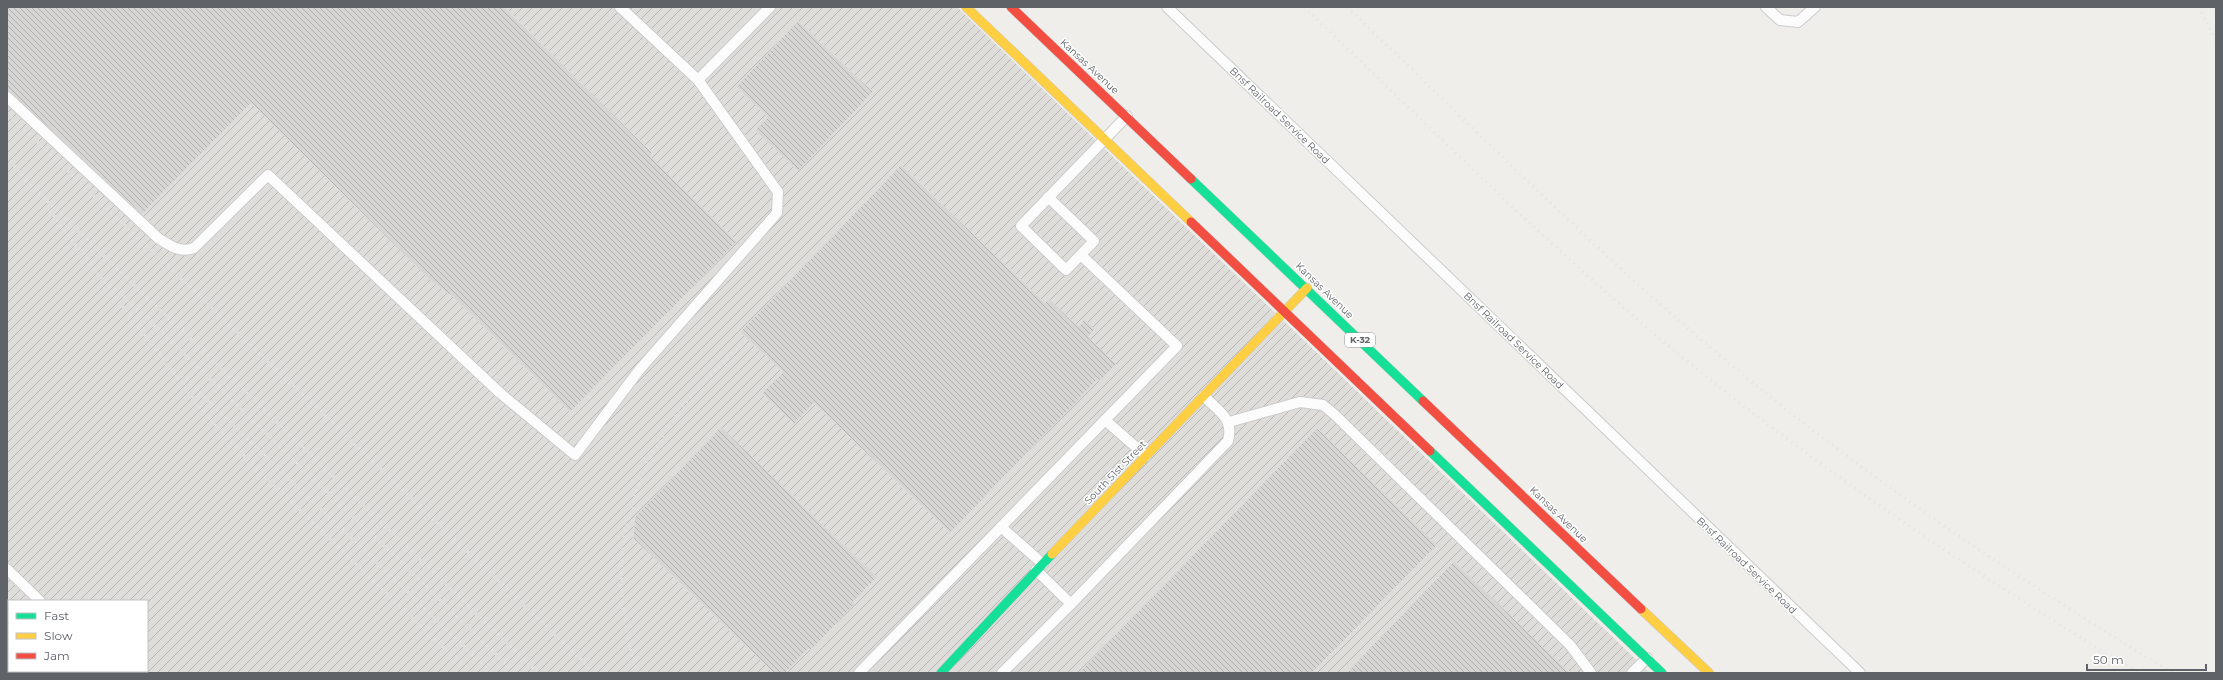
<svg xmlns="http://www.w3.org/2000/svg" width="2223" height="680" viewBox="0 0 2223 680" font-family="Montserrat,sans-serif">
  <defs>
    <pattern id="industrial-furrows" width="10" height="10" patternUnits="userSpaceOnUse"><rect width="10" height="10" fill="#dfddda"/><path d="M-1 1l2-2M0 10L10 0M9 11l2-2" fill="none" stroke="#b8b7b5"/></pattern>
    <pattern id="building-back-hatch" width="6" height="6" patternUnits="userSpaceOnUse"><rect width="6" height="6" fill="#d6d5d3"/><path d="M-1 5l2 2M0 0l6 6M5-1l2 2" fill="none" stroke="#b1b0af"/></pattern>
  </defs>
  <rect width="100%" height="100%" fill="#efeeea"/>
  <!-- industrial -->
  <path fill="url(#industrial-furrows)" fill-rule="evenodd" d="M7 7H957L1650 673H7ZM9 601H147V671H9Z"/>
  <!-- building -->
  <g fill="url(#building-back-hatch)" stroke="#deddd9">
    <polygon points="7,7 504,7 652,153 650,156 737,242 570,412 452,296 430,280 251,103 142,214 11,92 7,91"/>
    <polygon points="798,21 873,92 798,171 755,130 768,117 736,87"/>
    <polygon points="901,165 1045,303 1049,299 1078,327 1085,319 1095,329 1088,337 1116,364 1100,381 1098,379 950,533 814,403 794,424 762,393 783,372 740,332"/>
    <polygon points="721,427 877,577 853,602 855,604 811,650 809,648 785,673 774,673 633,538 635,517"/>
    <polygon points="1317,428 1437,545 1312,673 1078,673"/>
    <polygon points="1454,561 1570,673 1346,673"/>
  </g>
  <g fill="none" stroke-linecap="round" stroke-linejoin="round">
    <!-- lane casing -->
    <g stroke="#cbcccc" stroke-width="12">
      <g id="lane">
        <polyline points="620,7 698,80"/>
        <polyline points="1167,7 1860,673"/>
        <polyline points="1766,7 1780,20 1798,22 1815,7"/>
        <path d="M7 97 158 238C170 246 180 253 194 248L268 175 500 393 575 455 640 369 777 213 778 192 698 80 770 7"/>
        <polyline points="1048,197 1094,241 1066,270 1021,226 1127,116"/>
        <polyline points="1081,255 1177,346 1105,420 1146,456"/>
        <polyline points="1229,422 1300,402 1323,405 1334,414 1570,645 1591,673"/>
        <polyline points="1001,527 1043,564"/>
        <polyline points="7,569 40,601"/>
        <path d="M1036 570 1071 604 1228 441C1234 418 1219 412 1204 396"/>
        <polyline points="114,671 116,673"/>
        <polyline points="859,673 1105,420"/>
        <polyline points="1002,673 1071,604"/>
        <polyline points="1632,673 1647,658"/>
      </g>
    </g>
    <!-- fast casing -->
    <g stroke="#cacacb" stroke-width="10">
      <g id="fast">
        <polyline points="1191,179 1423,401"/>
        <polyline points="1430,451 1662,673"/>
        <polyline points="941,673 1052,554"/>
      </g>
    </g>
    <!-- slow casing -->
    <g stroke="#cacacb" stroke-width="10">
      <g id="slow">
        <polyline points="966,7 1191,222"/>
        <polyline points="1052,554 1307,288"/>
        <polyline points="1641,609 1709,673"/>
      </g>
    </g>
    <!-- jam casing -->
    <g stroke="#cacacb" stroke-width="10">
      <g id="jam">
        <polyline points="1011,7 1191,179"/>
        <polyline points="1191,222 1430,451"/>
        <polyline points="1423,401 1641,609"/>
      </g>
    </g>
    <!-- lane -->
    <use href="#lane" stroke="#fdfcfc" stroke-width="10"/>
    <!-- fast -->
    <use href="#fast" stroke="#16e098" stroke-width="9"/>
    <!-- slow -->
    <use href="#slow" stroke="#ffcf43" stroke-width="9"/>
    <!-- jam -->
    <use href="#jam" stroke="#f24e42" stroke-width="9"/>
    <!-- rail -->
    <g stroke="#e4e4e4" stroke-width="3" stroke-dasharray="1 5" stroke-linecap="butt">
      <path d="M1304 7C1425 122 1542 241 1671 348 1817 468 1976 575 2139 673"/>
      <path d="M1347 7C1475 129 1599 256 1735 368 1872 482 2021 581 2173 673"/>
      <polyline points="2199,7 2216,40"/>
      <polyline points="2215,7 2216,9"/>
      <polyline points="7,113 595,673"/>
      <polyline points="7,156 29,184"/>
      <polyline points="26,181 538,673"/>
      <polyline points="50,211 189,393 222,433 263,475 470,673"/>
      <polyline points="115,288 516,673"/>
      <polyline points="182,376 492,673"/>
      <path d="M638 673C605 580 622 487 681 409 700 384 725 361 747 338"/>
    </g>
  </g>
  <g text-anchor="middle" stroke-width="3" stroke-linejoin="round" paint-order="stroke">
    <!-- shield labels -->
    <rect fill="#fff" stroke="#8f9295" stroke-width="1" x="1345" y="333" width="30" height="14" rx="3"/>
    <g font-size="9" font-weight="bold" fill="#5f6368">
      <text x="1360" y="343">K-32</text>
    </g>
    <!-- street labels -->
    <g font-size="10" fill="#5f6368" stroke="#fff">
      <text transform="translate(1090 66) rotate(43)" y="4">Kansas Avenue</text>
      <text transform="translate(1280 115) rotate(44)" y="4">Bnsf Railroad Service Road</text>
      <text transform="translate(1325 290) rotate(44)" y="4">Kansas Avenue</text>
      <text transform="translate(1514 340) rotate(44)" y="4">Bnsf Railroad Service Road</text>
      <text transform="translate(1115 472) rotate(-46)" y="4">South 51st Street</text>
      <text transform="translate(1559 514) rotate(44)" y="4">Kansas Avenue</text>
      <text transform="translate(1747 565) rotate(44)" y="4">Bnsf Railroad Service Road</text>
    </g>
  </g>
  <!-- border -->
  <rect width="2223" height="680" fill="none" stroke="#5f6368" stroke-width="16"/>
  <!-- legend -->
  <rect x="8" y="600" width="140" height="72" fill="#ffffff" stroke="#bfc1c3"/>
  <rect x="16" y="613" width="20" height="6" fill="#16e098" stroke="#bfc1c3"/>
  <text x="44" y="620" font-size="12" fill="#5f6368">Fast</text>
  <rect x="16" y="633" width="20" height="6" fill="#ffcf43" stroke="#bfc1c3"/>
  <text x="44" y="640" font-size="12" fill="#5f6368">Slow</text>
  <rect x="16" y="653" width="20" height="6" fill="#f24e42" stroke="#bfc1c3"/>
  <text x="44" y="660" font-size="12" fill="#5f6368">Jam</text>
  <!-- scale -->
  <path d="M2087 664v6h119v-6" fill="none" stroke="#5f6368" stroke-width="2"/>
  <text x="2093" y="664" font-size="12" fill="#5f6368" stroke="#ffffff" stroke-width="3" paint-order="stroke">50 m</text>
</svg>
